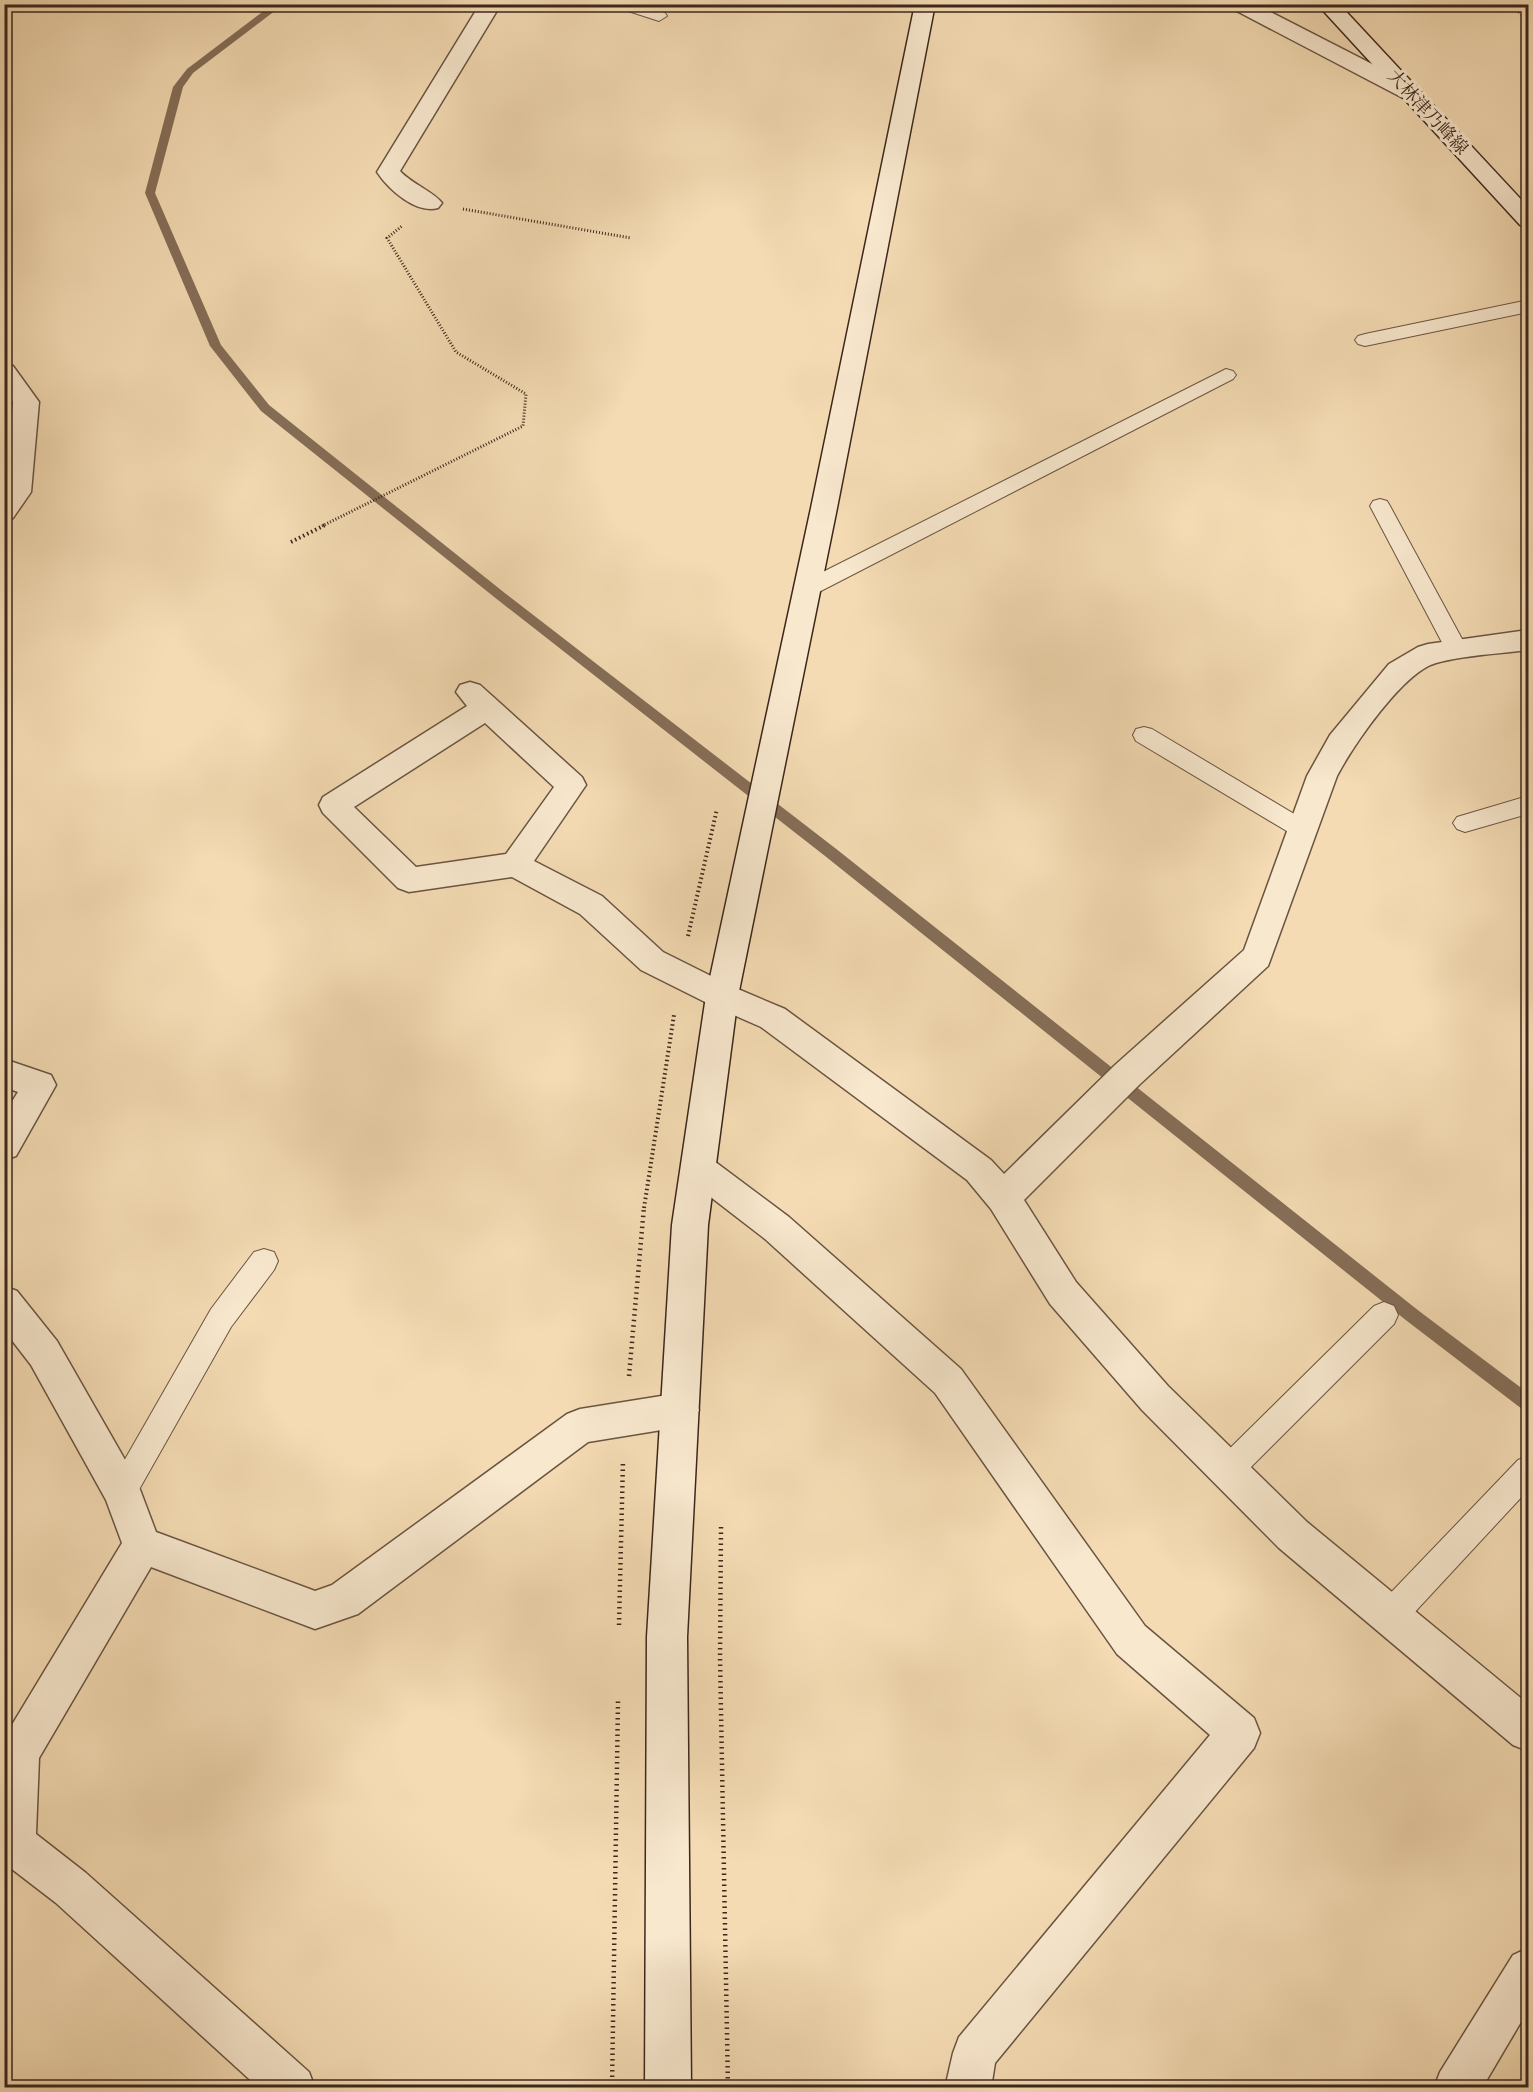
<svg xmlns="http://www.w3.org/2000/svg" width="1533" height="2092" viewBox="0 0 1533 2092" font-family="'IM FELL French Canon','Noto Serif JP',serif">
  <rect width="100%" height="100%" fill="#f4dbb3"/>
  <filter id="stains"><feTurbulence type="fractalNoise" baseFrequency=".00333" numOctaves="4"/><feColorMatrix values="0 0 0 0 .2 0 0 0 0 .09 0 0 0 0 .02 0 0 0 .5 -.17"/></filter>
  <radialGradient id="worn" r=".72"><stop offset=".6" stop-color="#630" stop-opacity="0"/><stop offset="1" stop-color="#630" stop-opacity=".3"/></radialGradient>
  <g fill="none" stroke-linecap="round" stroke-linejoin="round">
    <!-- stream -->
    <polygon fill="#856e58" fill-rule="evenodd" points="273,4 284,4 193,73 183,87 155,193 221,345 269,405 506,594 835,848 1419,1311 1528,1393 1528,1411 1522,1409 1407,1321 825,856 498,600 261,411 210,346 145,193 173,87 187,69"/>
    <!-- lane casing -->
    <g stroke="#6a5442" stroke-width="2">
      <g id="lane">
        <polygon points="614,4 640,4 665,13 667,16 659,21 616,7"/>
        <polygon points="1528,300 1528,312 1365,346 1358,344 1355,340 1358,336 1365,334"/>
        <polygon points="1226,369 1233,371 1236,375 1233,379 815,594 807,596 799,594 796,589 799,584"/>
        <polygon points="1380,499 1387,501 1390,506 1468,650 1465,655 1457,658 1449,655 1446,650 1370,506 1373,501"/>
        <polygon points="1144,727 1152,729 1311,824 1315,830 1311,836 1303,839 1295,836 1136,741 1133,735 1136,729"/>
        <polygon points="1528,796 1528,814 1465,832 1457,829 1453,823 1457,817"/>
        <polygon points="264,1249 274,1252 278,1261 274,1270 231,1327 132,1502 122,1506 112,1502 107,1492 112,1482 211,1309 254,1252"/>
        <polygon points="1384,1302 1394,1306 1398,1315 1394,1324 1238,1480 1228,1484 1218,1480 1213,1470 1218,1460 1374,1306"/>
        <polygon points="1528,1456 1528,1490 1401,1627 1390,1631 1379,1627 1375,1616 1379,1605 1518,1460"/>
      </g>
    </g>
    <!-- street casing -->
    <g stroke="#6a5442" stroke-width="3">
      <g id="street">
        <path d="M480 4H501L400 171C412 184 434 192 442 203L438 208C416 214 389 190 377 172Z"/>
        <polygon points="1228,4 1255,4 1417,87 1420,92 1417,97 1409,99 1401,97 1231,8"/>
        <polygon points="4,364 13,366 39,402 31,492 13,518 4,521 4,492 13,402 4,390"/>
        <path d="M1528 630V650C1498 654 1466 655 1436 663 1403 672 1353 746 1337 776L1268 966 1139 1085 1024 1200 1076 1282 1168 1386 1307 1522 1528 1704V1751L1513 1745 1279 1548 1142 1410 1050 1304 991 1209 967 1180 761 1027 711 1005 641 970 580 914 512 877 409 892 398 888 323 813 319 805 323 797 467 706 456 692 460 685 470 682 480 685 582 777 586 785 534 861 602 896 663 952 733 987 785 1009 991 1160 1004 1174 1115 1065 1244 950 1307 776 1330 735 1389 664 1418 647 1428 644ZM485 723 554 787 506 854 416 867 354 807Z"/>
        <polygon points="4,1059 51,1075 56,1085 16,1156 4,1160 4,1114 18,1092 4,1087"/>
        <polygon points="698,1153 710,1158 789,1217 961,1369 1145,1626 1254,1718 1260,1733 1254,1748 995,2063 991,2088 945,2088 953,2053 959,2037 1210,1735 1117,1654 935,1393 765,1239 686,1178 681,1168 686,1158"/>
        <polygon points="4,1286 17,1291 57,1341 136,1479 156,1532 315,1591 332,1585 567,1414 580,1409 680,1393 693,1398 699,1410 693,1422 680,1427 588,1442 358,1614 315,1629 151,1567 39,1758 36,1834 86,1873 309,2072 315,2088 259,2088 56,1903 4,1863 4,1738 122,1543 106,1500 31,1365 4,1330"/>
        <polygon points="1528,1948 1528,2010 1482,2088 1434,2088 1440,2072 1513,1955"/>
      </g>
    </g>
    <!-- secondary casing -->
    <g stroke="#3c271c" stroke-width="3">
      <g id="secondary">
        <polygon points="915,4 935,4 837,508 738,996 708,1225 687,1637 691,2088 645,2088 647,1637 672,1225 706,996 811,508"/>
        <polygon points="1317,4 1339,4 1528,207 1528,227 1520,225"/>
      </g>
    </g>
    <!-- path-far2 -->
    <g stroke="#3c271c" stroke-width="3" stroke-dasharray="1 2" stroke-linecap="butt">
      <polyline points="1510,4 1528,20"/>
      <polyline points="463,209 631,238"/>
      <polyline points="322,526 523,426 526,394 456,352 387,238 402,226"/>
    </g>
    <!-- path-far1 -->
    <g stroke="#3c271c" stroke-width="4" stroke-dasharray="1.5 3" stroke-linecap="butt">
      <polyline points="291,542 325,525"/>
      <polyline points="688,936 717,809"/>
      <polyline points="644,1208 674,1015"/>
    </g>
    <!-- path -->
    <g stroke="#3c271c" stroke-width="4.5" stroke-dasharray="1.5 4" stroke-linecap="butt">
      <polyline points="629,1376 644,1207"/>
      <polyline points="721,1527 720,1657 728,2088"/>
      <polyline points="619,1625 623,1461"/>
      <polyline points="612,2088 618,1701"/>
    </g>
    <!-- lane -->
    <use href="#lane" fill="#f8e8ce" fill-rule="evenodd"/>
    <!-- street -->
    <use href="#street" fill="#f8e8ce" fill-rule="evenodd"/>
    <!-- secondary -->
    <use href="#secondary" fill="#f8e8ce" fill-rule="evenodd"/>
  </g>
  <g text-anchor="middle" stroke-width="6" stroke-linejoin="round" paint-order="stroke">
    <!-- far-street labels -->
    <g font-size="18" fill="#3c271c" stroke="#f8e8ce">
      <text transform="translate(1428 112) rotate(47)" y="6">大林津乃峰線</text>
    </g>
  </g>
  <!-- margin -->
  <rect width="1533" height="2092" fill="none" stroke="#f4dbb3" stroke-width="24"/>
  <rect x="6" y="6" width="1521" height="2080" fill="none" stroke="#3c271c" stroke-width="3"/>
  <rect x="12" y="12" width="1509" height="2068" fill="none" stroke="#3c271c" stroke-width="1.5"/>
  <rect width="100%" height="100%" filter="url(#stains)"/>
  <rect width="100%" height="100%" fill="url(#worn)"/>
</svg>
